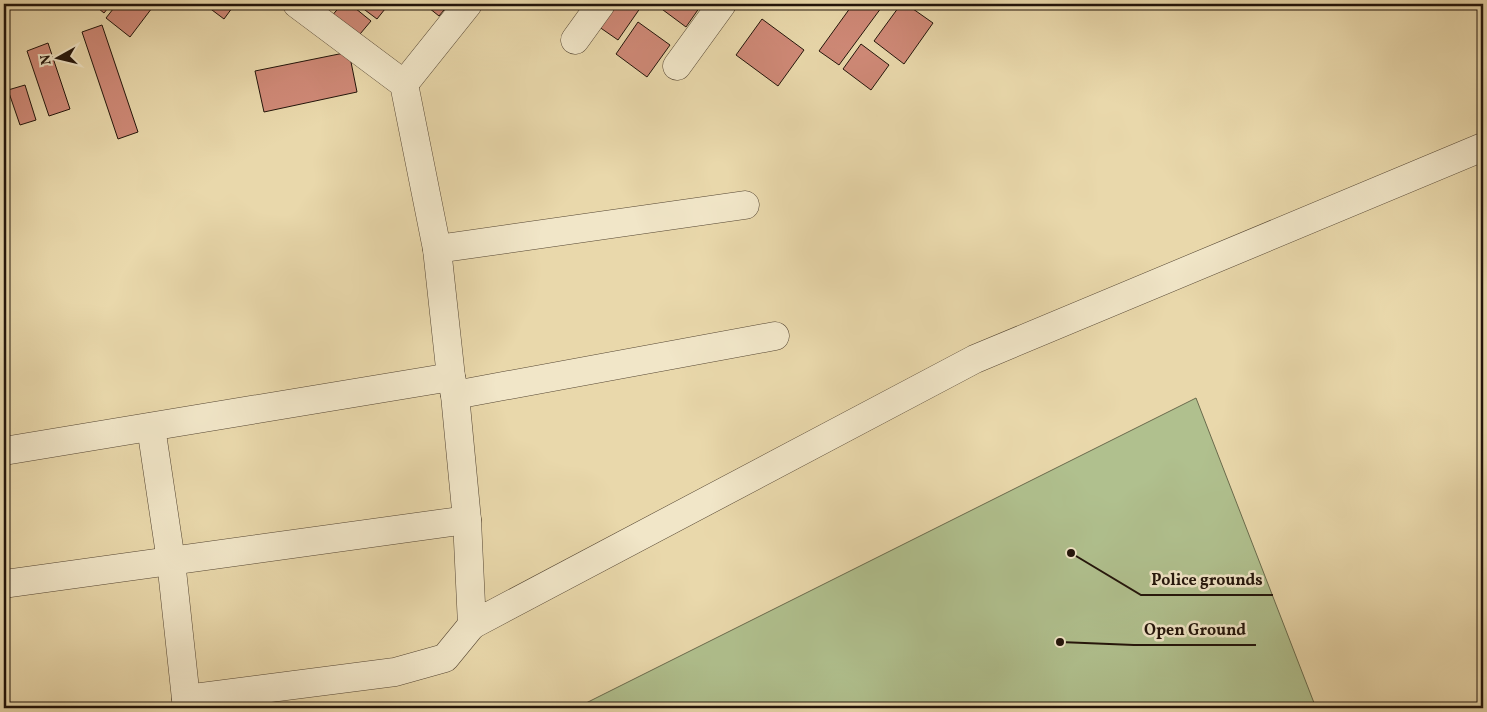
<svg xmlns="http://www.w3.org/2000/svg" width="1487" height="712" viewBox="0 0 1487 712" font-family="Vollkorn,serif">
  <rect width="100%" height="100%" fill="#e9d8ab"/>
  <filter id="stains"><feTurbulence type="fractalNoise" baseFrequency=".004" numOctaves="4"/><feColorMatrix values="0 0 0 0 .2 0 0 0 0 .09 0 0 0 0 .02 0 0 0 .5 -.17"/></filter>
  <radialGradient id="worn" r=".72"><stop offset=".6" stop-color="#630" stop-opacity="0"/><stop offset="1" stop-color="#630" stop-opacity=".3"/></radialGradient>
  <!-- green -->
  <polygon fill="#b0c08e" stroke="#696a4c" points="1196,398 1316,708 576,708"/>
  <!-- building -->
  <g fill="#cf8977" stroke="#22140a">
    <polygon points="93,4 111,4 104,13"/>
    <polygon points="117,4 155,4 130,37 106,18"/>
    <polygon points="204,4 235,4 224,19"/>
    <polygon points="342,4 350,4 371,21 355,40 330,18"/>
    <polygon points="357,4 389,4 377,19"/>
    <polygon points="424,4 449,4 439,16"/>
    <polygon points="605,4 643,4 618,40 592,22"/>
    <polygon points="655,4 702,4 686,27"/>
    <polygon points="853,4 884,4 839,65 819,51"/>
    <polygon points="901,4 906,4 933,23 904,64 874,41"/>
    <polygon points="762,19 804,50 778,86 736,55"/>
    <polygon points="638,22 670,45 647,77 616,54"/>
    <polygon points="102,25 138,132 118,139 82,32"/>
    <polygon points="48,43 70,109 49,116 27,51"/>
    <polygon points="861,44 889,65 871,90 843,69"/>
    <polygon points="349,52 357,92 264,112 255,71"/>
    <polygon points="25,85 36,120 20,125 8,90"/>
  </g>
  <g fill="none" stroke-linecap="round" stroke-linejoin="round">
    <!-- minor casing -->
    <g stroke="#544532" stroke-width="29">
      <g id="minor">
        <polyline points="297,4 404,84 437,249 451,377 455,395 467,520 472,625 975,359 1483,147"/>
        <polyline points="575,40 601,4"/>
        <polyline points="677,66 722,4"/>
        <polyline points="404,84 468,4"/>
        <polyline points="437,249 745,205"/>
        <polyline points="455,395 775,336"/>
        <polyline points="151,427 171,561 186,699 192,708"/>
        <polyline points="4,451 451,377"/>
        <polyline points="4,584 467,520"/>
        <polyline points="186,699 395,672 445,658 472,625"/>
      </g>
    </g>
    <!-- minor -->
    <use href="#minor" stroke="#f1e6c8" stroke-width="28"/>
  </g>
  <!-- callouts -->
  <path fill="none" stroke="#22140a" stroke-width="2" d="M1071 553L1141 595H1273M1060 642L1134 645H1256"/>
  <g fill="#22140a" stroke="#f1e6c8" stroke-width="2">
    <circle cx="1071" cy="553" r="5"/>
    <circle cx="1060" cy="642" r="5"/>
  </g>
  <g font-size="16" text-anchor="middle" font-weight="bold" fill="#22140a" stroke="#f1e6c8" stroke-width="5" stroke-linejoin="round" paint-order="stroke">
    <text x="1207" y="585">Police grounds</text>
    <text x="1195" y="635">Open Ground</text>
  </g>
  <!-- margin -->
  <rect width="1487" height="712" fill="none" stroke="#e9d8ab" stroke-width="20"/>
  <rect x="5" y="5" width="1477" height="702" fill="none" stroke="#22140a" stroke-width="2.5"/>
  <rect x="10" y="10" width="1467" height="692" fill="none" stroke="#22140a"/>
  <!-- north arrow -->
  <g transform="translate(58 58) rotate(262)" stroke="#f1e6c8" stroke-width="4" paint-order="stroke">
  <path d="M0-4L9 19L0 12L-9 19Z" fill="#22140a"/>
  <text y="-8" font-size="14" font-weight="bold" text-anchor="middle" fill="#22140a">N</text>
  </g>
  <rect width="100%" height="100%" filter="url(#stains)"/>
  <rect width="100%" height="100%" fill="url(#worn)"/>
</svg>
